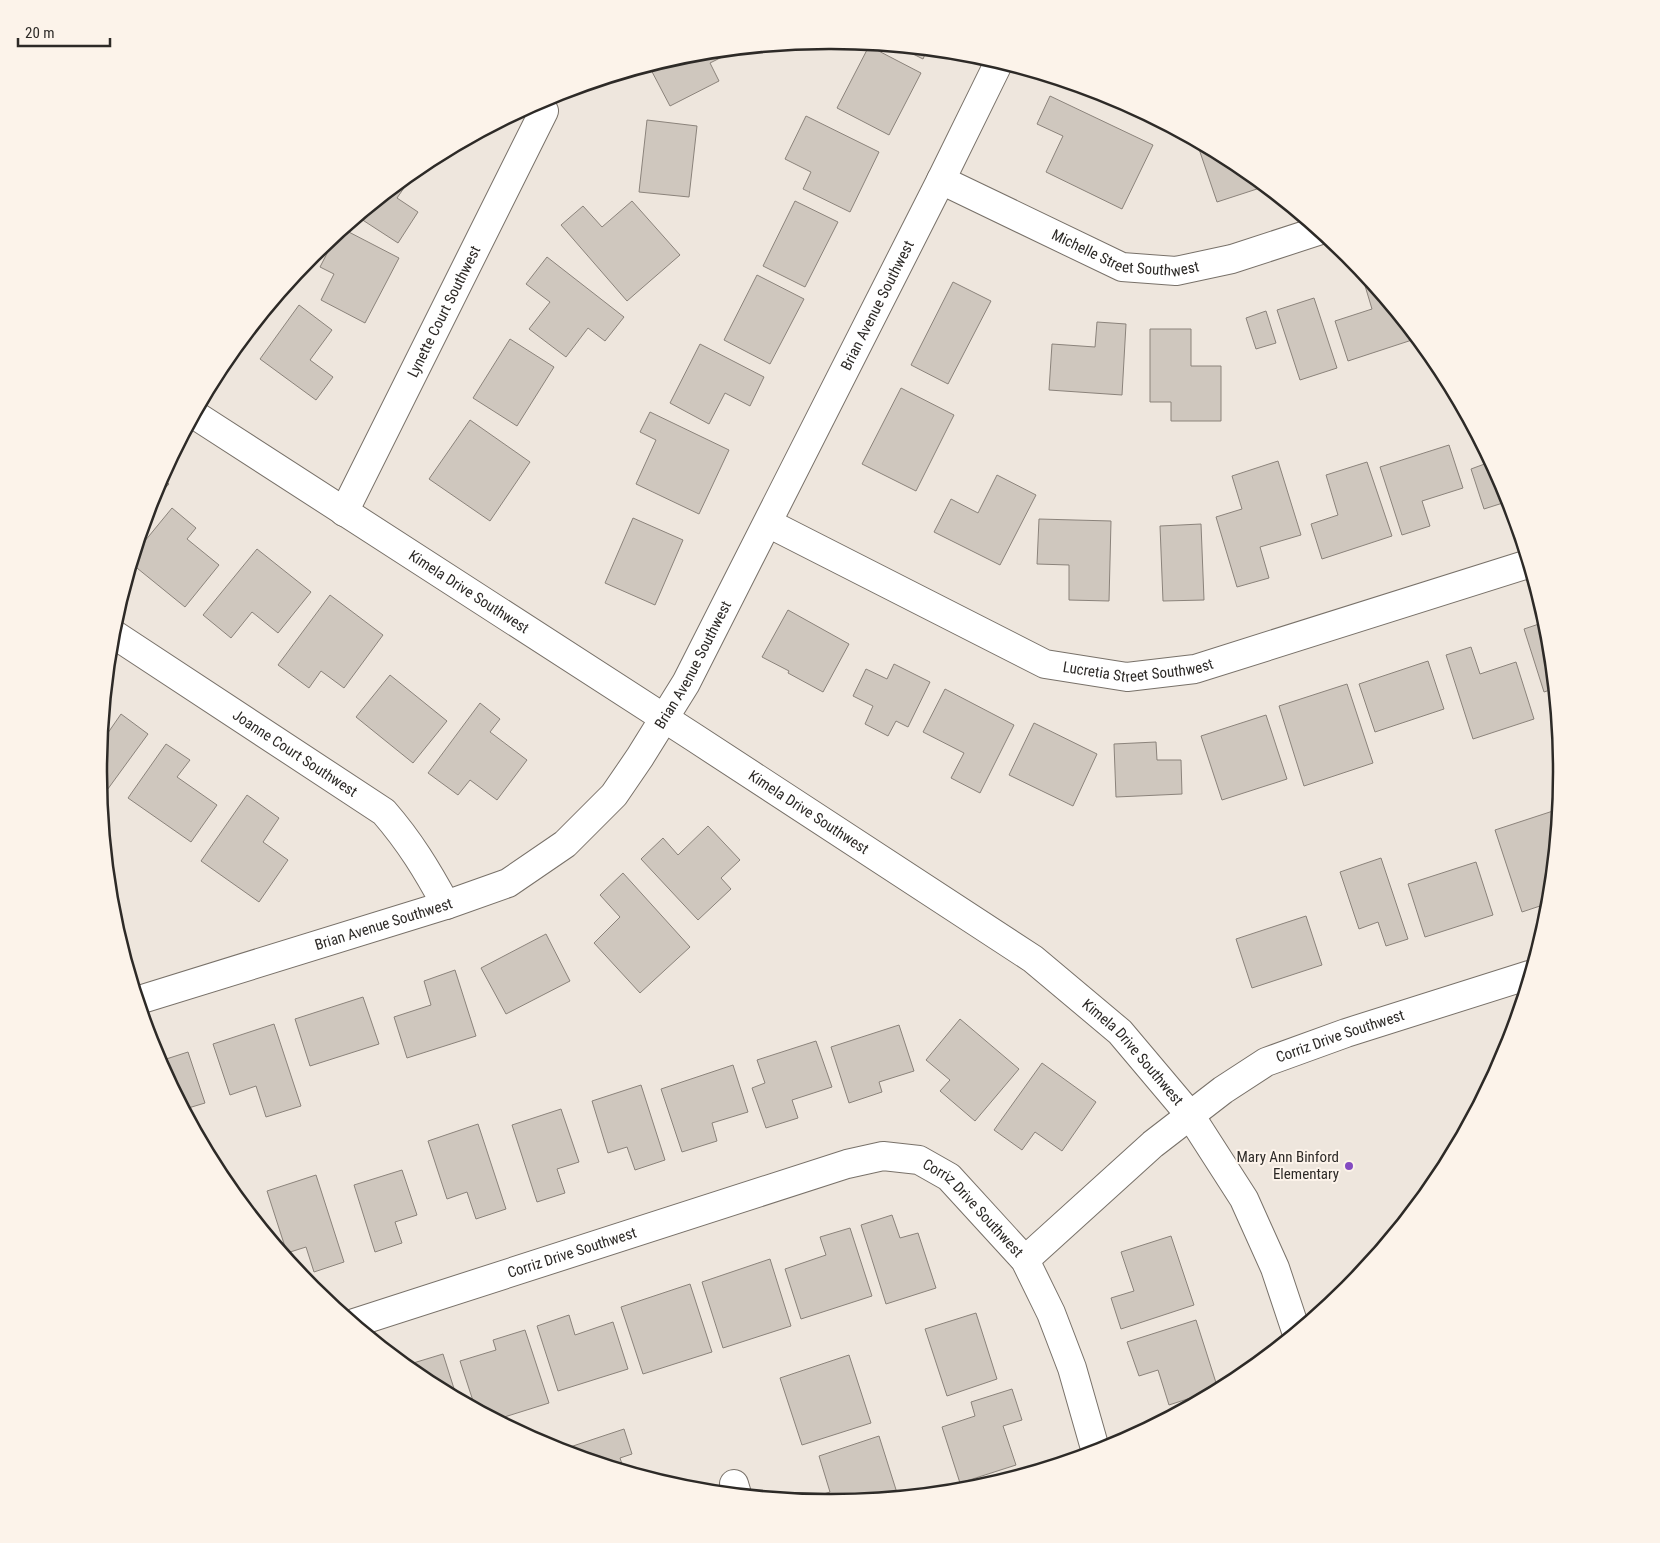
<svg xmlns="http://www.w3.org/2000/svg" width="1660" height="1543" viewBox="0 0 1660 1543" font-family="'Roboto Condensed',sans-serif">
  <rect width="100%" height="100%" fill="#eee6dd"/>
  <!-- building -->
  <g fill="#cfc7be" stroke="#8b837b">
    <polygon points="869,46 921,73 889,135 837,108"/>
    <polygon points="899,47 927,50 923,59"/>
    <polygon points="719,51 722,57 710,63 719,81 670,106 649,66 688,54"/>
    <polygon points="1050,96 1153,145 1122,209 1046,172 1063,136 1037,124"/>
    <polygon points="806,116 879,152 850,212 803,189 811,172 785,159"/>
    <polygon points="647,120 697,126 689,197 639,192"/>
    <polygon points="1205,147 1227,159 1228,161 1231,160 1237,163 1257,180 1260,188 1217,202 1199,149"/>
    <polygon points="411,174 413,175 397,198 418,212 398,243 358,217"/>
    <polygon points="632,201 680,255 627,301 561,225 583,206 602,227"/>
    <polygon points="795,201 838,222 805,287 763,266"/>
    <polygon points="343,229 399,258 365,323 321,300 334,274 320,267 337,234"/>
    <polygon points="547,257 624,317 605,341 588,328 566,357 529,329 550,302 526,284"/>
    <polygon points="757,275 804,299 770,364 724,340"/>
    <polygon points="1366,278 1414,335 1415,339 1348,361 1335,321 1372,309 1363,279"/>
    <polygon points="953,282 991,301 948,384 911,365"/>
    <polygon points="1314,298 1337,368 1300,380 1277,310"/>
    <polygon points="299,305 332,330 310,360 333,377 316,400 260,359"/>
    <polygon points="1266,311 1276,343 1256,349 1246,318"/>
    <polygon points="1097,322 1126,324 1122,395 1049,390 1052,344 1095,347"/>
    <polygon points="1150,329 1191,329 1191,366 1221,366 1221,421 1171,421 1171,402 1150,402"/>
    <polygon points="510,339 554,367 517,426 473,398"/>
    <polygon points="700,344 764,377 750,406 725,393 709,424 670,403"/>
    <polygon points="901,388 954,415 916,491 862,464"/>
    <polygon points="650,412 729,450 699,514 636,484 656,440 640,432"/>
    <polygon points="470,420 530,462 490,521 429,479"/>
    <polygon points="1449,445 1463,488 1422,501 1430,526 1402,535 1380,467"/>
    <polygon points="1278,461 1301,535 1260,547 1269,578 1237,587 1216,517 1242,509 1232,476"/>
    <polygon points="1367,462 1392,536 1322,559 1311,524 1338,515 1326,475"/>
    <polygon points="1490,462 1506,492 1509,501 1484,509 1471,469"/>
    <polygon points="997,475 1036,495 1000,565 934,532 951,499 978,513"/>
    <polygon points="162,477 169,484 150,504 154,491"/>
    <polygon points="172,508 196,528 187,539 219,565 185,607 132,564 135,553"/>
    <polygon points="633,518 683,540 655,605 605,583"/>
    <polygon points="1039,519 1111,521 1109,601 1069,600 1069,565 1037,564"/>
    <polygon points="1201,524 1204,600 1163,601 1160,526"/>
    <polygon points="257,549 311,592 278,633 252,612 231,638 203,615"/>
    <polygon points="330,595 383,635 344,688 321,671 309,688 278,665"/>
    <polygon points="788,610 849,644 823,692 788,673 789,671 762,657"/>
    <polygon points="1545,622 1547,629 1553,689 1544,692 1524,629"/>
    <polygon points="1471,647 1480,674 1516,662 1534,719 1473,739 1446,655"/>
    <polygon points="1428,661 1444,709 1375,732 1359,684"/>
    <polygon points="894,664 930,682 908,727 896,721 888,736 865,724 873,706 853,696 866,669 887,679"/>
    <polygon points="390,675 447,721 413,763 356,717"/>
    <polygon points="1347,684 1373,763 1304,786 1279,706"/>
    <polygon points="945,689 1014,725 980,793 951,778 964,753 923,732"/>
    <polygon points="480,703 500,719 490,732 527,760 497,800 470,780 458,795 428,773"/>
    <polygon points="121,714 148,734 102,797 99,771 102,739 103,740"/>
    <polygon points="1266,715 1287,779 1222,800 1201,736"/>
    <polygon points="1034,723 1097,754 1073,806 1009,775"/>
    <polygon points="1156,742 1157,760 1181,760 1182,794 1116,797 1114,744"/>
    <polygon points="166,744 190,760 177,777 217,805 191,842 128,798"/>
    <polygon points="247,795 279,818 263,842 288,860 259,902 201,861"/>
    <polygon points="1556,810 1557,814 1551,869 1549,903 1522,912 1495,830"/>
    <polygon points="708,826 740,860 721,878 731,889 698,920 641,859 663,838 678,855"/>
    <polygon points="1381,858 1408,939 1386,946 1378,922 1359,929 1340,872"/>
    <polygon points="1476,862 1493,915 1425,937 1408,884"/>
    <polygon points="623,873 690,947 640,993 594,943 620,917 600,895"/>
    <polygon points="1306,916 1322,965 1252,988 1236,939"/>
    <polygon points="546,934 570,981 506,1014 481,968"/>
    <polygon points="455,970 476,1036 407,1058 394,1017 431,1005 424,981"/>
    <polygon points="363,997 379,1044 310,1066 295,1019"/>
    <polygon points="960,1019 1019,1069 975,1121 940,1091 950,1080 926,1060"/>
    <polygon points="274,1024 301,1106 266,1117 256,1086 230,1095 213,1044"/>
    <polygon points="899,1025 914,1071 879,1082 882,1092 849,1103 831,1047"/>
    <polygon points="816,1041 832,1087 792,1100 798,1118 766,1128 752,1088 765,1083 757,1060"/>
    <polygon points="188,1052 205,1103 185,1109 160,1061"/>
    <polygon points="1042,1063 1096,1102 1062,1151 1035,1132 1022,1150 994,1130"/>
    <polygon points="733,1065 748,1112 712,1123 717,1141 682,1152 661,1089"/>
    <polygon points="641,1085 665,1160 635,1170 627,1147 608,1153 592,1101"/>
    <polygon points="561,1109 579,1162 557,1169 565,1193 537,1202 512,1125"/>
    <polygon points="478,1124 506,1209 476,1219 467,1192 447,1199 428,1141"/>
    <polygon points="402,1170 417,1215 395,1222 402,1243 375,1252 354,1185"/>
    <polygon points="316,1175 344,1262 314,1272 306,1247 287,1253 267,1191"/>
    <polygon points="892,1215 900,1238 918,1233 936,1288 886,1304 861,1225"/>
    <polygon points="850,1228 872,1296 801,1319 785,1269 826,1255 820,1237"/>
    <polygon points="1171,1236 1194,1305 1121,1329 1111,1298 1134,1291 1121,1252"/>
    <polygon points="770,1259 791,1326 723,1348 702,1282"/>
    <polygon points="690,1284 712,1352 643,1374 621,1307"/>
    <polygon points="976,1313 997,1379 947,1396 925,1329"/>
    <polygon points="569,1315 575,1335 613,1322 628,1369 558,1391 537,1326"/>
    <polygon points="1196,1320 1218,1389 1169,1405 1158,1370 1139,1376 1127,1342"/>
    <polygon points="525,1330 549,1403 498,1419 475,1407 460,1361 496,1350 493,1340"/>
    <polygon points="443,1354 457,1398 423,1380 411,1370 410,1364"/>
    <polygon points="849,1355 871,1423 802,1445 780,1378"/>
    <polygon points="1012,1389 1022,1420 1003,1426 1016,1465 960,1483 942,1427 975,1416 971,1402"/>
    <polygon points="624,1429 632,1454 620,1458 624,1470 573,1454 570,1447"/>
    <polygon points="879,1436 898,1496 830,1503 819,1502 817,1496 830,1492 819,1456"/>
  </g>
  <g fill="none" stroke-linecap="round" stroke-linejoin="round">
    <!-- minor casing -->
    <g stroke="#787169" stroke-width="30">
      <g id="minor">
        <path id="s1" d="M941 180 1122 267 1176 271 1232 259 1318 231"/>
        <path id="s2" d="M195 415 695 738 1033 959 1120 1032 1190 1115 1244 1199 1275 1268 1296 1331"/>
        <path id="s3" d="M344 512 544 111"/>
        <path id="s4" d="M768 523 1045 664 1127 677 1195 669 1528 564"/>
        <path id="s5" d="M112 633 384 812C410 842 427 870 446 905"/>
        <path id="s6" d="M139 1000 446 905 508 883 565 844 614 795 640 757 686 683 941 180 999 62"/>
        <path id="s7" d="M1025 1260 1153 1144 1223 1090 1266 1062 1346 1033 1529 975"/>
        <path id="s8" d="M354 1323 847 1164 883 1156 919 1160 949 1177 1025 1260 1051 1313 1072 1368 1096 1452"/>
        <polyline points="734,1484 737,1494"/>
      </g>
    </g>
    <!-- minor -->
    <use href="#minor" stroke="#fff" stroke-width="28"/>
  </g>
  <!-- markers -->
  <circle fill="#844bc1" stroke="#fcf3ea" stroke-width="2" cx="1349" cy="1166" r="5"/>
  <g text-anchor="middle" stroke-width="4" stroke-linejoin="round" paint-order="stroke">
    <!-- street labels -->
    <g font-size="15" fill="#2d2a27" stroke="#fcf3ea">
      <text dy="5" stroke="none"><textPath href="#s1" startOffset="201">Michelle Street Southwest</textPath></text>
      <text dy="5" stroke="none"><textPath href="#s6" startOffset="1082">Brian Avenue Southwest</textPath></text>
      <text dy="5" stroke="none"><textPath href="#s3" startOffset="224">Lynette Court Southwest</textPath></text>
      <text dy="5" stroke="none"><textPath href="#s2" startOffset="326">Kimela Drive Southwest</textPath></text>
      <text dy="5" stroke="none"><textPath href="#s4" startOffset="405">Lucretia Street Southwest</textPath></text>
      <text dy="5" stroke="none"><textPath href="#s6" startOffset="678">Brian Avenue Southwest</textPath></text>
      <text dy="5" stroke="none"><textPath href="#s5" startOffset="219">Joanne Court Southwest</textPath></text>
      <text dy="5" stroke="none"><textPath href="#s2" startOffset="731">Kimela Drive Southwest</textPath></text>
      <text dy="5" stroke="none"><textPath href="#s6" startOffset="256">Brian Avenue Southwest</textPath></text>
      <text dy="5" stroke="none"><textPath href="#s7" startOffset="391">Corriz Drive Southwest</textPath></text>
      <text dy="5" stroke="none"><textPath href="#s2" startOffset="1136">Kimela Drive Southwest</textPath></text>
      <text dy="5" stroke="none"><textPath href="#s8" startOffset="664">Corriz Drive Southwest</textPath></text>
      <text dy="5" stroke="none"><textPath href="#s8" startOffset="229">Corriz Drive Southwest</textPath></text>
    </g>
    <!-- poi labels -->
    <g font-size="15" fill="#2d2a27" stroke="#fcf3ea" text-anchor="end">
      <text x="1339" y="1162">Mary Ann Binford<tspan x="1339" dy="17">Elementary</tspan></text>
    </g>
  </g>
  <!-- crop -->
  <path d="M0 0H1660V1543H0ZM829 49H831A722 722 0 0 1 1553 771V772A722 722 0 0 1 831 1494H829A722 722 0 0 1 107 772V771A722 722 0 0 1 829 49Z" fill="#fcf3ea" fill-rule="evenodd"/>
  <path fill="none" stroke="#2d2a27" stroke-width="2.5" d="M829 49H831A722 722 0 0 1 1553 771V772A722 722 0 0 1 831 1494H829A722 722 0 0 1 107 772V771A722 722 0 0 1 829 49Z"/>
  <!-- scale -->
  <path d="M18 38v8h92v-8" fill="none" stroke="#2d2a27" stroke-width="2.5"/>
  <text x="25" y="38" font-size="15" fill="#2d2a27" stroke="#fcf3ea" stroke-width="4" paint-order="stroke">20 m</text>
</svg>
